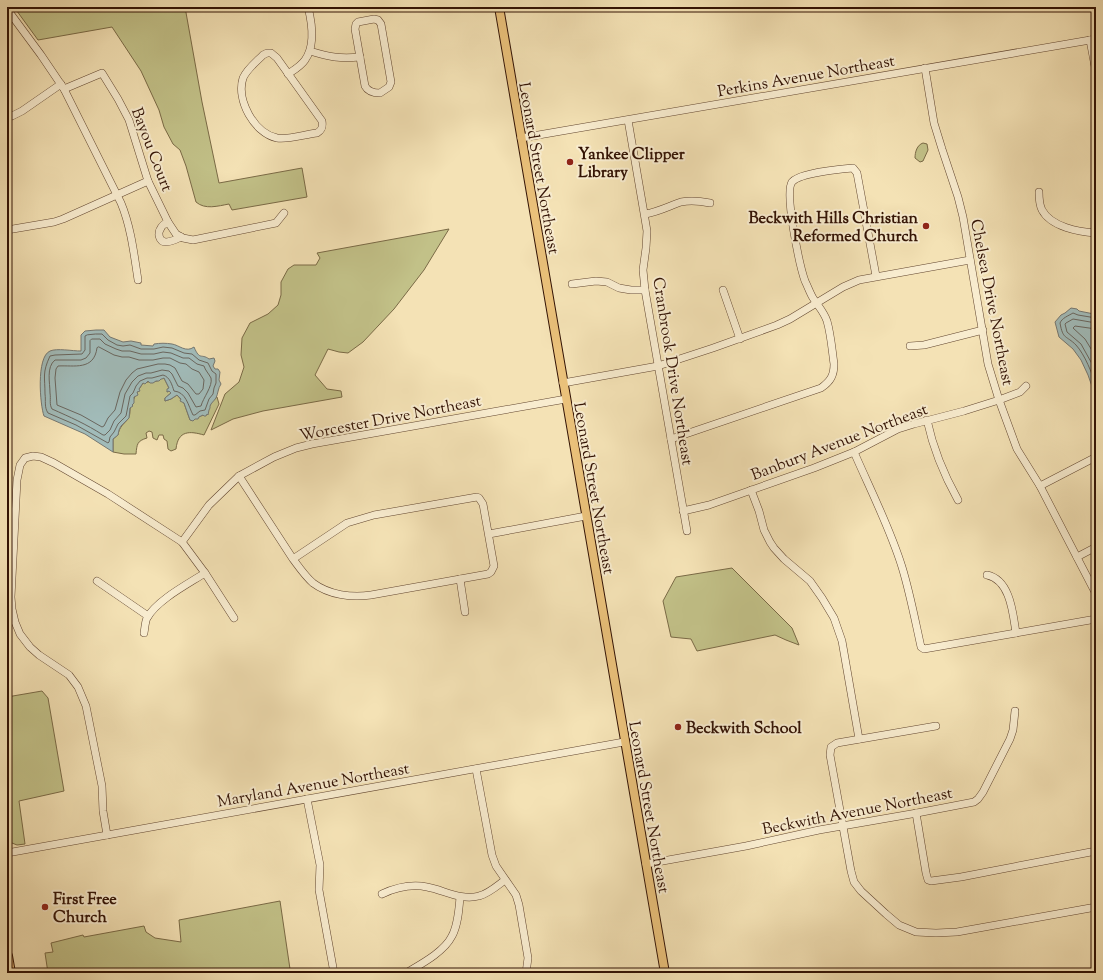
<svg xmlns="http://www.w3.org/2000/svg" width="1103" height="980" viewBox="0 0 1103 980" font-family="'Sorts Mill Goudy',serif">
  <rect width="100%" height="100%" fill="#f4e2b5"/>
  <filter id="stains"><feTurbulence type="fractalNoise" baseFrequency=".005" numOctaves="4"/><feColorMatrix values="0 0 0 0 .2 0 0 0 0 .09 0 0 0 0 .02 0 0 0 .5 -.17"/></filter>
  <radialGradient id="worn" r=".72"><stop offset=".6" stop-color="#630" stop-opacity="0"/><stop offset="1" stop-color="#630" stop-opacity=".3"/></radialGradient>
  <!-- green -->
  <g fill="#c2c188" stroke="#7a6a46">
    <path d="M14 7H185L202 102 219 183 302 168 307 197 232 210 229 204C218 206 205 210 196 202L186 166 180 150 173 144 164 127 159 110 141 71 112 27 38 40Z"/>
    <path d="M923 143 927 144 928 150 923 161 920 162 915 158C915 152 917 145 923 143Z"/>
    <polygon points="449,229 424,270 394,309 363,342 348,353 339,352 328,349 315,375 327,389 341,391 342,397 263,411 233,419 211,430 225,394 239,382 244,367 241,355 242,338 250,323 268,314 278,305 281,295 281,282 288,269 294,265 316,265 320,258 317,253"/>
    <path d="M161 378H164L169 388 167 392 169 391 171 393 165 398V401L171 399 177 395 184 403 190 420 206 414 212 401 217 397 219 404 204 435C190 431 178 430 176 449L171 451 168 449 167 441 164 439 163 435H159L157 440 153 438 152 432 149 431 146 433 147 438C137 441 137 444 136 454H124L113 452V439L118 435C119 427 124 424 128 419 130 416 130 412 130 409 133 399 137 392 143 383 145 383 146 382 148 382 153 381 157 383 161 378Z"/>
    <polygon points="732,568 792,628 799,645 786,640 775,635 697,651 691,639 671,637 663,601 676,577"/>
    <polygon points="42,691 48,698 64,791 19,801 25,844 17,845 7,841 7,697"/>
    <polygon points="280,901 290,969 265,973 48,973 45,953 53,952 51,943 83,935 84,937 144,926 146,932 155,938 181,942 179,920"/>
  </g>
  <!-- water -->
  <g fill="#a1bbb9" stroke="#757771">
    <polygon points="1071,308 1077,309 1079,311 1094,314 1096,315 1096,393 1094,392 1088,375 1081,360 1073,349 1059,337 1055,322 1061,315 1065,313"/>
    <path d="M96 330H104L110 337 123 342 131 341 141 343V345L153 346 154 344C160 343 166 343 172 344 179 345 186 353 194 347 200 361 201 353 209 359L214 358 215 361 213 366 215 369H218L220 372 219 380 221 384C218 388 218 394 216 398 214 401 211 403 210 406V408L209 410 208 415 207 414 206 416H204L203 415 199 417 198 419H195L193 421 190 420 184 403 180 401 181 399 177 395 171 399 165 401V398L171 393 169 391 167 392V389L169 388 164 378 162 379H161L159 381H156L153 383H150L148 381 145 384 143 383 139 389 140 391 137 392 138 395 134 397V403L132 405 133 406 130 408 129 418 121 426 119 430 118 435 113 439V452L85 434 44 416C40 405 36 357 50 351 57 348 72 351 81 351V335L85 331Z"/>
  </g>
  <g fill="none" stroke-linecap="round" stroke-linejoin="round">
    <!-- shore -->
    <g stroke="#6a665e" stroke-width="1">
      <path d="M1096 318 1078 315 1073 313C1068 316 1062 318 1060 323 1063 340 1066 335 1076 345 1085 355 1092 373 1096 386"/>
      <polyline points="1096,323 1073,319 1066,323 1065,324 1067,332 1081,344 1096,371"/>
      <polyline points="1096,329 1075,326 1073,328 1085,339 1096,357"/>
      <path d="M96 334H102L108 340 117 345 123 346 130 345 141 349H154L163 347 172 348 184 353 192 354 199 360 208 363 212 371 216 374V383L214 388 213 394 209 399 205 410 200 411 195 415H193C188 405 186 392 174 391 172 385 170 377 163 375L152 378H147L140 381 136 386 133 393 130 396 126 416 118 424 114 432 110 437 109 442 108 443 76 425 48 413C44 407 46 401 45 394 45 377 42 373 50 356L55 355 82 354 85 350V336L87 335Z"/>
      <path d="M92 339H100L105 344 116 349 122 351H130L141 354H154L163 352 171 353 183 358H189L197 364 204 366C205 370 209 374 211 378 213 386 203 398 201 406L196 407 188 393 183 388 178 386 172 374 169 371 162 370 151 373H146L138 376 132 382 125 394 121 413 114 421 110 430 105 435H103C86 424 70 417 52 409 49 404 51 399 50 393 50 383 46 367 55 360H81L86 358 90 353V341Z"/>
      <path d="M99 347 114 355 122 357H129L139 360H153L163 358H170L180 363 186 364 192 369 199 372 204 380 203 389 199 394H196L188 384 182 381 175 368 170 365 165 364H158L137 369 132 373 126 380 120 392 115 410 108 418 104 426 102 427 81 415 57 405 55 378 56 369 58 366C74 365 94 371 97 348Z"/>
    </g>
    <!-- minor casing -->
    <g stroke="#624630" stroke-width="8">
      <g id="minor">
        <path d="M7 9 41 55 64 89 121 203C131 227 134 254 138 280"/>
        <path d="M374 19 378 20 381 24 391 82 389 87 380 93C374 93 368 92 365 86L355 29 356 24 358 22Z"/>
        <polyline points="1090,40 1096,72"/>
        <path d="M310 51C329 57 340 59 360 57"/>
        <path d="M267 53H271L277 58 322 121C323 127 322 130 317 133 306 134 288 140 277 138 254 133 236 100 243 78 247 69 256 62 263 55Z"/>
        <polyline points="925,68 934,123 942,149 958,197 963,217 988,364 999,400 1017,449 1040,486 1096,594"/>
        <path d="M288 74C294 70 301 66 305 60 315 46 312 23 308 7"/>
        <polyline points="64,89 102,73 118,99 129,120 148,181 168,222 176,234 183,238 193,240 276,223 284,213"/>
        <polyline points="7,118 12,116 22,111 61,84"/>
        <polyline points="628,120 645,219 647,231 646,248 643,270 645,290 687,531"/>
        <polyline points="521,138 1096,39"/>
        <path d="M1039 192C1039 198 1039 204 1042 210 1051 227 1079 232 1096 233"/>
        <path d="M645 214C658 212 669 206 681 202 691 200 700 201 710 203"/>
        <path d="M168 222C166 223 162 225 161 228 157 233 159 242 166 242 171 242 177 239 181 237"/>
        <polyline points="7,230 54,222 63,219 148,181"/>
        <polyline points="572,284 596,281 607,282 619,288 631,290 645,290"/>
        <polyline points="723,290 740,339"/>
        <polyline points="910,346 924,345 983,330"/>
        <polyline points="563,383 658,366 713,348 777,325 790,319 843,287 859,280 970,260"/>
        <path d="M927 420C933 448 944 475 958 500"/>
        <path d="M671 439 821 388C831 381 834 375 834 364 832 350 831 335 827 321 824 312 818 306 813 298 810 293 808 287 805 281 800 267 784 193 792 182 799 173 841 169 853 168L857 173 876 276"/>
        <path d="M854 452C870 489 890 528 902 567 910 593 915 620 921 647L924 649 1096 619"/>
        <path d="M239 476 293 559C299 567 305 576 313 583 329 595 352 598 371 595L488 574 491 572 494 566 483 504 479 498 477 497 374 515 347 523 293 559"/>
        <polyline points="1040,486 1094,458"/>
        <polyline points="751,490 759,511 764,530 770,542 774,548 784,559 810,581 822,598 834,618 842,641 859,739"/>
        <polyline points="683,511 709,505 814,468 854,452 898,429 914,424 964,411 999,400 1020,392 1026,386"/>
        <polyline points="489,534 586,516"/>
        <polyline points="182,542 209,505 239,476 274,457 296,448 312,444 566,399"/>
        <polyline points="1077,557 1096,547"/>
        <path d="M987 575C1011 580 1013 615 1016 633"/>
        <polyline points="460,579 465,612"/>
        <polyline points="97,581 148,616"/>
        <path d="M144 633C145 628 145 622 147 618 157 600 188 584 205 573"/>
        <polyline points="936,726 837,743 831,747 830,755 851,871 854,882 861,891 886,914 899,925 916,932 936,933 957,932 1096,907"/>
        <polyline points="476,769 492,855 496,866 516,895 519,905 528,958 526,973"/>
        <polyline points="307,799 320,865 319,890 334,973"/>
        <polyline points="916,813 926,873 928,880 931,881 961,877 1096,851"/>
        <polyline points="107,835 103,811 102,786 86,706 78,687 69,675 39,655 30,647 20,634 15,622 12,609 11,597 17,480 20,465 25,458 33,456 41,457 54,463 108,494 182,542 205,573 234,618"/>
        <polyline points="7,853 624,742"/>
        <polyline points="646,864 746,846 819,830 917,813 974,802 978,799 983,792 1010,739 1013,730 1015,711"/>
        <path d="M382 894C395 888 412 884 427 887 444 890 461 901 479 896 488 894 497 886 505 880"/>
        <path d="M406 973C421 964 444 952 452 936 458 925 459 909 460 897"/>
      </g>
    </g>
    <!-- major casing -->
    <g stroke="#321204" stroke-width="10">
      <polyline id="major" points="499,7 665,973"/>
    </g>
    <!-- highway casing -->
    <g stroke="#321204" stroke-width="12">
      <polyline id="highway" points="7,956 10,973"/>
    </g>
    <!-- minor -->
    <use href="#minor" stroke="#f8eccf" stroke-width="7"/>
    <!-- major -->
    <use href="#major" stroke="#eac17a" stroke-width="8"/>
    <!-- highway -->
    <use href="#highway" stroke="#eac17a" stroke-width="10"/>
  </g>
  <!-- markers -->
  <g fill="#8f2418" stroke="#f8eccf" stroke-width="1.5">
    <circle cx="570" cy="162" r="4"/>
    <circle cx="926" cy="226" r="4"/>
    <circle cx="678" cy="727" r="4"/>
    <circle cx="45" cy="907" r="4"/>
  </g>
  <g text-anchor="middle" stroke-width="4" stroke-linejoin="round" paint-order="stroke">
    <!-- street labels -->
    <g font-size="16" fill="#321204" stroke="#f8eccf">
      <text transform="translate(806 75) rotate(-10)" y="6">Perkins Avenue Northeast</text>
      <text transform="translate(153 149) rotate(69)" y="6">Bayou Court</text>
      <text transform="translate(540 168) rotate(80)" y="6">Leonard Street Northeast</text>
      <text transform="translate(993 302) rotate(79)" y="6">Chelsea Drive Northeast</text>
      <text transform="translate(674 371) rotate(81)" y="6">Cranbrook Drive Northeast</text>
      <text transform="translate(390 417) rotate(-11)" y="6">Worcester Drive Northeast</text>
      <text transform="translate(839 441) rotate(-21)" y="6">Banbury Avenue Northeast</text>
      <text transform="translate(595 488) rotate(80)" y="6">Leonard Street Northeast</text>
      <text transform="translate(313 784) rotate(-10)" y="6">Maryland Avenue Northeast</text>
      <text transform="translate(650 807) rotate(80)" y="6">Leonard Street Northeast</text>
      <text transform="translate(857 810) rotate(-11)" y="6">Beckwith Avenue Northeast</text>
    </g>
    <!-- poi labels -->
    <g font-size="16" font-weight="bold" fill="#321204" stroke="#f8eccf" text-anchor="start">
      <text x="578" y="159">Yankee Clipper<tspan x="578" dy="18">Library</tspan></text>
      <text x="918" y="223" text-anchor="end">Beckwith Hills Christian<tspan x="918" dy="18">Reformed Church</tspan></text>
      <text x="686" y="733">Beckwith School</text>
      <text x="53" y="904">First Free<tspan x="53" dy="18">Church</tspan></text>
    </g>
  </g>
  <!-- margin -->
  <rect width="1103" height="980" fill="none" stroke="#f4e2b5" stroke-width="24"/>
  <rect x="8" y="8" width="1087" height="964" fill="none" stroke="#321204" stroke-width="2"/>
  <rect x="12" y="12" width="1079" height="956" fill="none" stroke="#321204"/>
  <rect width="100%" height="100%" filter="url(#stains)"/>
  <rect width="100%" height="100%" fill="url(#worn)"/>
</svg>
